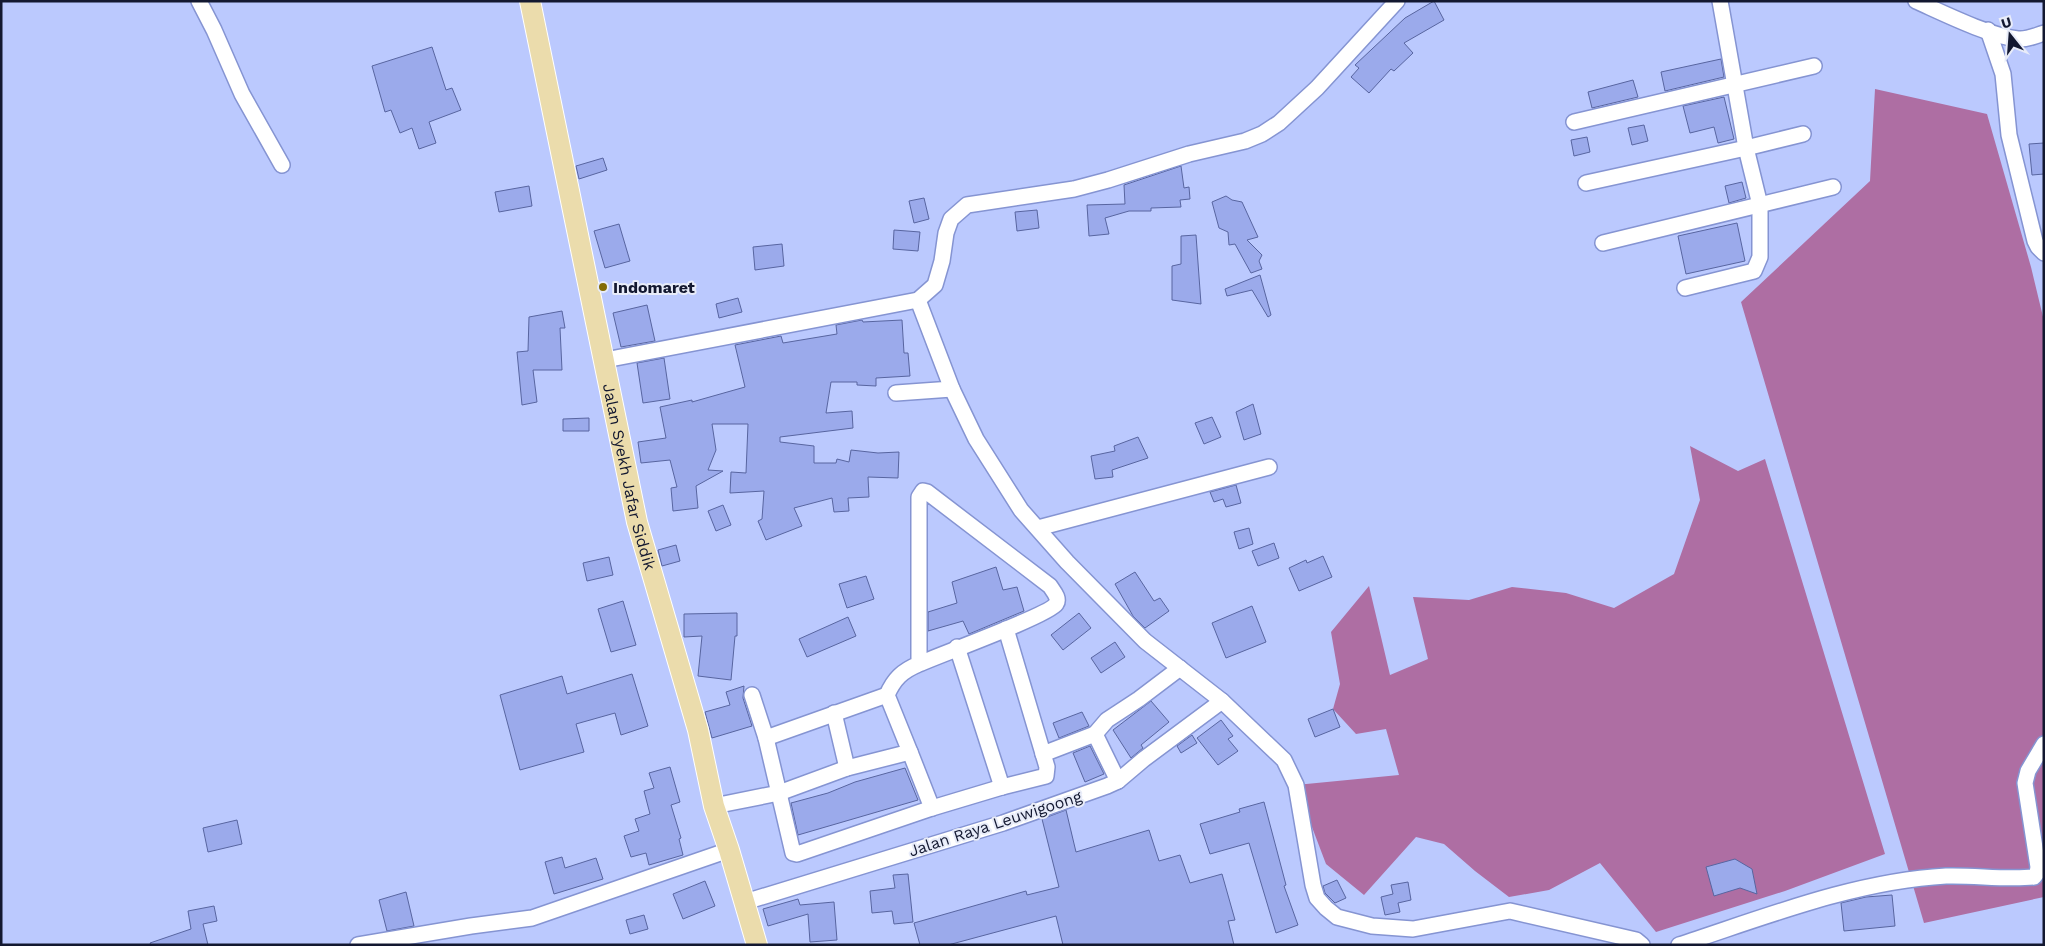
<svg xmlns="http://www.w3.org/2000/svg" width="2045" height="946" viewBox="0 0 2045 946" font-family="'Work Sans',sans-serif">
  <rect width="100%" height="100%" fill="#bbc9fe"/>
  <!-- forest -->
  <g fill="#ae6ea3">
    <polygon points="1875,89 1987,114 2031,267 2044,321 2044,897 1924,923 1741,302 1870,181"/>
    <polygon points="1690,446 1738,471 1765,459 1885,854 1785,891 1656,932 1600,863 1549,890 1509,897 1475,871 1444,844 1416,837 1364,895 1326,864 1296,785 1399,775 1386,729 1356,734 1333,709 1340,684 1331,632 1369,586 1390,675 1428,659 1413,597 1469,600 1512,587 1566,593 1614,608 1674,574 1700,500"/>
  </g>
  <!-- building -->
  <g fill="#9baaeb" stroke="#5865a0">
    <polygon points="1434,1 1444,20 1404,43 1413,53 1394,71 1391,69 1369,93 1351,77 1359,68 1355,65 1405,18"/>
    <polygon points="432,47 446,90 452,88 461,110 429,122 436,143 419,149 412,128 400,133 391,110 385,112 372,66"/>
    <polygon points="1721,59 1724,77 1665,91 1661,72"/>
    <polygon points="1633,80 1638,97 1592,108 1588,92"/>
    <polygon points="1724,97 1734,139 1718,143 1714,127 1690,133 1683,106"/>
    <polygon points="1644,125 1648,141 1632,145 1628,128"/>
    <polygon points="1587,137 1590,152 1574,156 1571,140"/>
    <polygon points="2044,143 2044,174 2032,175 2029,144"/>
    <polygon points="603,158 607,170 579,179 576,166"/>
    <polygon points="1181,166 1184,188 1189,187 1190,199 1180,200 1181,207 1151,208 1151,211 1129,211 1105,218 1109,234 1089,236 1087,205 1125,204 1124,185"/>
    <polygon points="1742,182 1746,198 1729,203 1725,186"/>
    <polygon points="529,186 532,206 499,212 495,192"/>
    <polygon points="1226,196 1232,200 1242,202 1258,237 1247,240 1262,255 1259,261 1262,269 1251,273 1235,244 1229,245 1228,232 1219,228 1212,202"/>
    <polygon points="924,198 929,219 914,223 909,201"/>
    <polygon points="1037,210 1039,228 1017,231 1015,212"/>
    <polygon points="1737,223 1745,261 1686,274 1678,236"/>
    <polygon points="619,224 630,261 605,268 594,231"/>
    <polygon points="894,230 920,232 918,251 893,249"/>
    <polygon points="1196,235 1201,304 1172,300 1172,266 1181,264 1181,236"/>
    <polygon points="782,244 784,266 755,270 753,247"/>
    <polygon points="1260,275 1271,315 1268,317 1252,290 1227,296 1225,289"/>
    <polygon points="738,298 742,312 719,318 716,304"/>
    <polygon points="647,305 655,341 621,347 613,313"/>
    <polygon points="562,311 565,328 560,328 562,370 533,370 537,402 522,405 517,352 528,351 529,317"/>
    <polygon points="862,320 863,322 902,320 904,353 908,353 910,376 876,378 876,386 857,385 857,382 831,382 826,413 852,411 853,428 780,437 780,442 814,446 814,463 836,463 837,459 849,462 851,450 878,453 899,452 898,478 868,477 869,497 848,498 849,511 834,512 832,498 794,508 802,526 766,540 758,521 762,519 764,491 730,493 731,472 746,473 748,424 712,424 716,450 708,470 723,471 696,486 698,508 673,511 671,488 677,487 670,460 641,463 638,442 666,438 660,407 692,400 692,402 745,387 735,345 781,336 783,343 837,334 836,325"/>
    <polygon points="664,358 670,399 643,403 637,363"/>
    <polygon points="1253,404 1261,434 1244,440 1236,412"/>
    <polygon points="1212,417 1221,437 1204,444 1195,423"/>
    <polygon points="589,418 589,431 563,431 563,419"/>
    <polygon points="1138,437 1148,458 1112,470 1113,477 1095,479 1091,456 1115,451 1114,446"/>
    <polygon points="1236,485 1241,503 1226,507 1223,499 1214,502 1210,492"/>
    <polygon points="723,505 731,525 716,531 708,511"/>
    <polygon points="1249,528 1253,544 1239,549 1234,532"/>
    <polygon points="1274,543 1279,558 1258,566 1252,551"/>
    <polygon points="676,545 680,561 662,566 658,550"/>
    <polygon points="1323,556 1332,577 1299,591 1289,568 1306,560 1307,563"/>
    <polygon points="609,557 613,575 587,581 583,563"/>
    <polygon points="996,567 1003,590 1017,587 1024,611 969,634 963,621 928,631 928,612 957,603 952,582"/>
    <polygon points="1135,572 1154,601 1160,598 1169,611 1145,628 1133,616 1115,584"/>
    <polygon points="866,576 874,599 847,608 839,584"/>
    <polygon points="623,601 636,645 611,652 598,609"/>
    <polygon points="1252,606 1266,642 1226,658 1212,623"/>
    <polygon points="737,613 737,636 735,636 731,680 698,676 702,636 684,637 684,614"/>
    <polygon points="1079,613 1091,628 1063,650 1051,635"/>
    <polygon points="848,617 856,636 807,657 799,639"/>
    <polygon points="1115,642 1125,657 1101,673 1091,658"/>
    <polygon points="632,674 648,726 621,735 615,713 576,724 584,752 520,770 500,695 562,676 567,694"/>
    <polygon points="744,686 743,698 752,726 712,738 705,712 730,705 726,692"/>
    <polygon points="1151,701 1169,722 1141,745 1143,748 1131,758 1113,730"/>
    <polygon points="1333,709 1340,727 1315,737 1308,719"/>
    <polygon points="1082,712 1089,726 1059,738 1053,723"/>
    <polygon points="1221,720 1233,736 1228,739 1238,751 1218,765 1197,738"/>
    <polygon points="1192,735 1197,743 1181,753 1177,746"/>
    <polygon points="1090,746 1104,774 1085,782 1073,753"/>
    <polygon points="670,767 680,802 671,805 681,838 679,839 683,855 649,865 646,853 631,857 624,836 639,831 635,819 650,814 644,791 654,788 649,773"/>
    <polygon points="905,768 918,800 798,835 791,803 828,793 855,782"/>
    <polygon points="1264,802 1286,885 1284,886 1298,925 1276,933 1249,843 1210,854 1200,824 1240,812 1239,809"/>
    <polygon points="1066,810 1076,852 1149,830 1159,861 1180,855 1190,883 1222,874 1235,920 1228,921 1234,945 1063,945 1056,916 948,945 920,945 914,923 1026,891 1027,895 1059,887 1042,819"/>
    <polygon points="237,820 242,844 208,852 203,828"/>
    <polygon points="562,857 565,868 596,858 603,879 554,894 545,862"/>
    <polygon points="1735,859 1752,869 1757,894 1740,888 1714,896 1706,867"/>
    <polygon points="908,874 913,922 894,924 892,911 872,913 870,891 895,888 893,875"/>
    <polygon points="1337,880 1346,898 1335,903 1325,893 1323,886"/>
    <polygon points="705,881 715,906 683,919 673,894"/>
    <polygon points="1408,882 1411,900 1398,903 1400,912 1385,915 1381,897 1393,894 1391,885"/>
    <polygon points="406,892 414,926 387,931 379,900"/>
    <polygon points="1892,895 1895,926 1844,931 1841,903 1866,897"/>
    <polygon points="798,899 800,905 834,902 837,940 810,942 808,914 768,926 763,909"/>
    <polygon points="214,906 217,921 203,924 208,945 151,945 150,943 191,929 188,911"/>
    <polygon points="644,915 648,929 630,934 626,920"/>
  </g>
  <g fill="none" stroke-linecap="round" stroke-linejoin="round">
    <!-- minor casing -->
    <g stroke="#8594d2" stroke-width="18">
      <g id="minor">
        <polyline points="199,1 214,30 242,94 282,165"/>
        <path d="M1916 1C1943 13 1989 36 2018 39 2027 40 2035 36 2044 33"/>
        <polyline points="1988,30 2003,74 2009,135 2035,241 2038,247 2044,253"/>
        <polyline points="1574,122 1814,66"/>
        <polyline points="1586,183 1746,148 1803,134"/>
        <polyline points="1603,243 1833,187"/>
        <polyline points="1685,288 1754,271 1760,257 1760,205 1746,148 1720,1"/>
        <polyline points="918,300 952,389 976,439 1021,510 1067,562 1145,641 1222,701 1284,760 1296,785 1313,885 1317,898 1326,908 1337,917 1372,926 1413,929 1510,911 1636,940 1642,945"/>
        <polyline points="605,360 918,300 935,285 942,261 946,233 951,219 967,205 1074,189 1108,180 1189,154 1245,141 1262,134 1279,123 1317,88 1397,1"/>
        <polyline points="896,393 952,389"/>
        <polyline points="1038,528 1269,467"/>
        <polyline points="957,647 1002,787"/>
        <polyline points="752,695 766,738 793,853 797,854 932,808 1002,787 1046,776 1047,767 1006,629"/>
        <polyline points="834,713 847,768"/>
        <polyline points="766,738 887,695"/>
        <polyline points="910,752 932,808"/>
        <polyline points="1043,754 1095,734"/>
        <polyline points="1118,781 1095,734 1107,720 1139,699 1180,668"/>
        <path d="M714 806 779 793 847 768 910 752 887 695C894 679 902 671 919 664 939 655 1049 615 1056 604 1060 598 1053 591 1050 586L927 492 923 491 919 497V664"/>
        <polyline points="745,902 1003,823 1107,786 1118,781 1144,759 1222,701"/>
        <polyline points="358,945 471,926 532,918 729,850"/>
        <path d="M1679 945C1765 917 1855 881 1946 876 1975 875 2005 880 2034 877L2037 873 2038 867 2025 783 2028 771 2044 744"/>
      </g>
    </g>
    <!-- major casing -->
    <g stroke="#fff" stroke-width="22">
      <g id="major">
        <path id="s1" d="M530 1 637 522 698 730 714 806 729 850 757 945"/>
      </g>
    </g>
    <!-- minor -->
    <use href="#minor" stroke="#fff" stroke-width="15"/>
    <!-- major -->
    <use href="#major" stroke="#ebdcac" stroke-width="20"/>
  </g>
  <!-- markers -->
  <circle fill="#836b06" stroke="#e8ecf9" stroke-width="2" cx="603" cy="287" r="5"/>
  <g text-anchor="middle" stroke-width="4" stroke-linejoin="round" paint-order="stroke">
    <!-- poi labels -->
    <g font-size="16" font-weight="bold" fill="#131830" stroke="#e8ecf9" text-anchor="start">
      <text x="613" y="293">Indomaret</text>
    </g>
    <!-- street labels -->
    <g font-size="16" fill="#131830" stroke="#e8ecf9">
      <text dy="6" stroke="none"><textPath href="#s1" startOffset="486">Jalan Syekh Jafar Siddik</textPath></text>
      <text transform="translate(995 823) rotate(-18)" y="6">Jalan Raya Leuwigoong</text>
    </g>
  </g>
  <!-- border -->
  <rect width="2045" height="946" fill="none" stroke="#131830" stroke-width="5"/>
  <!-- north arrow -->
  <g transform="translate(2010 35) rotate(343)" stroke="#e8ecf9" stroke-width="4" paint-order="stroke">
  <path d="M0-4L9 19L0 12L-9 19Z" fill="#131830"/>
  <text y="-8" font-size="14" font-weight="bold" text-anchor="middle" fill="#131830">U</text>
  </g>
</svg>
